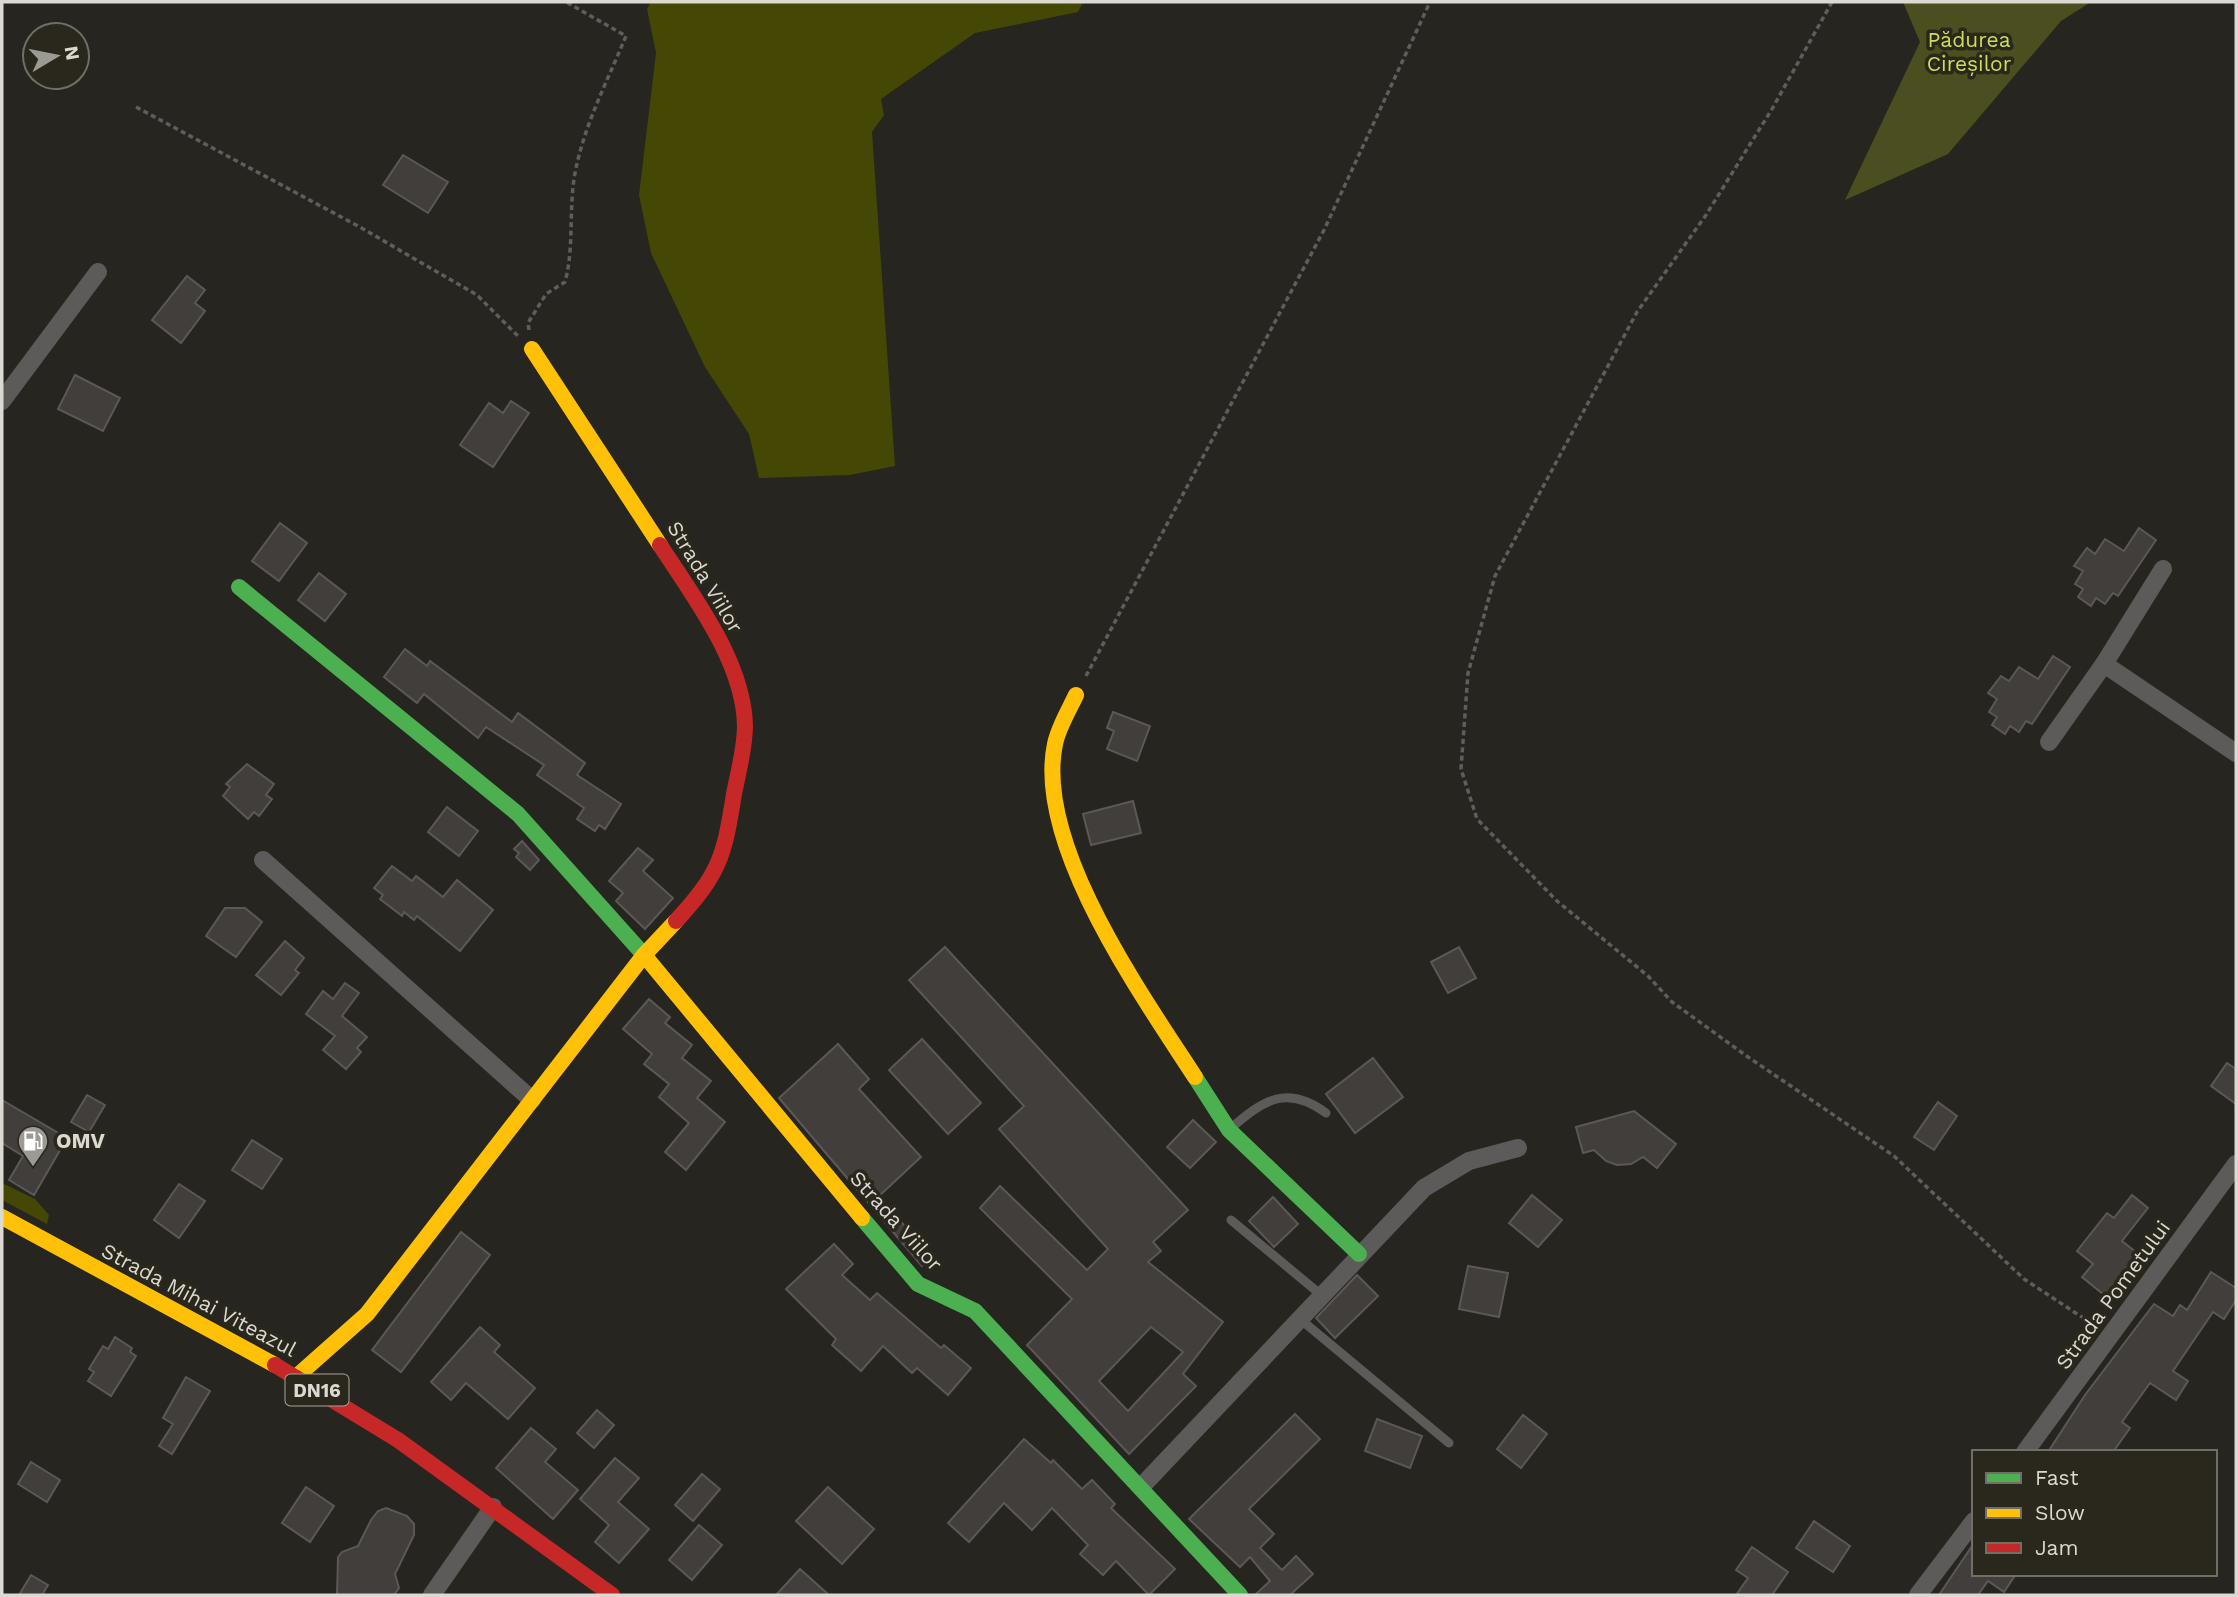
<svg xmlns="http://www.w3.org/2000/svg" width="2238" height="1597" viewBox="0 0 2238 1597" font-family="'Work Sans',sans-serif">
  <rect width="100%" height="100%" fill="#262520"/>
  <!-- green -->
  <g fill="#444804">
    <polygon points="651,2 1083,2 1078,12 975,33 881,99 884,115 872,132 895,466 850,475 759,478 749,434 705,367 651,253 639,195 656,53 647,9"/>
    <polygon points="2,1183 35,1199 49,1215 47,1224 2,1200"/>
  </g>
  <!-- forest -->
  <polygon fill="#4b4f1f" points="1903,2 2091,2 2061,21 1948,154 1845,200 1920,42"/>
  <!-- building -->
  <g fill="#413e3b" stroke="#5b5855" stroke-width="2" fill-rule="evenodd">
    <polygon points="403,155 448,182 428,213 383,185"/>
    <polygon points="187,276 205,290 195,303 205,311 181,343 152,320"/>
    <polygon points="75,375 120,398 103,431 58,409"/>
    <polygon points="511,401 529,413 493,467 460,445 489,403 503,413"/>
    <polygon points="280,523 307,543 279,581 252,561"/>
    <polygon points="2139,528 2156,540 2118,596 2113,593 2105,604 2096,598 2091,606 2078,597 2083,589 2075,584 2083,571 2074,566 2087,548 2095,554 2105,539 2124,551"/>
    <polygon points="319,573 346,594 325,621 298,600"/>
    <polygon points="405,649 427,666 430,661 512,722 518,713 585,763 577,775 621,804 605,829 599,825 595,831 577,819 584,808 537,775 544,765 486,727 478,738 424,694 417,703 384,677"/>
    <polygon points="2053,656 2070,667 2032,724 2026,721 2019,732 2010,726 2005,734 1992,725 1997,717 1989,712 1997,699 1988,693 2001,676 2009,681 2019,667 2038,679"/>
    <polygon points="1113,712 1150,726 1137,761 1107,749 1114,731 1107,728"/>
    <polygon points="247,764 274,784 266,795 272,799 259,816 254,812 248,819 223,796 230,787 226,784"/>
    <polygon points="1133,801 1141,833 1091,845 1083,814"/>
    <polygon points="447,807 478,831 459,856 428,832"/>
    <polygon points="522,841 539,860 530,870 516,857 519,853 514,849"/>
    <polygon points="638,848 653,860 643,871 673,898 645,929 616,901 623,893 609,881"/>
    <polygon points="392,866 412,881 416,876 443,897 457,880 493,910 460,951 417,916 414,920 404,912 402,916 380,899 383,895 374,888"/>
    <polygon points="225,908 245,908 262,922 236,957 206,936"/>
    <polygon points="285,941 304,958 295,970 299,973 281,995 256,975"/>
    <path d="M945 947 1188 1210 1153 1242 1161 1251 1148 1262 1223 1322 1183 1374 1196 1386 1129 1454 1027 1345 1072 1299 980 1208 1000 1186 1087 1270 1108 1249 999 1129 1024 1106 909 980ZM1151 1327 1183 1352 1128 1411 1099 1381Z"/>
    <polygon points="1459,947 1476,978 1448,993 1431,962"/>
    <polygon points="345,983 359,993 342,1016 367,1037 357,1048 361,1052 346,1069 323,1050 335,1036 306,1014 323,991 333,999"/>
    <polygon points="649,999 670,1017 665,1023 692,1045 682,1058 711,1081 697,1098 725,1122 686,1170 665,1152 689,1123 659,1097 669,1084 644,1064 652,1054 623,1029"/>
    <polygon points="922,1039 981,1103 948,1134 889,1070"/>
    <polygon points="838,1044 869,1079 859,1089 921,1157 878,1197 933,1256 922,1266 779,1098"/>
    <polygon points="1373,1058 1403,1097 1355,1133 1326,1094"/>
    <polygon points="2227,1063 2236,1069 2236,1104 2211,1086"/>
    <polygon points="87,1095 105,1105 89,1132 71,1122"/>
    <polygon points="2,1100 67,1138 34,1195 9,1180 23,1156 2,1143"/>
    <polygon points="1938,1102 1957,1116 1934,1150 1914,1137"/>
    <polygon points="1634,1111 1676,1144 1657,1168 1643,1157 1631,1164 1617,1165 1606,1161 1594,1150 1583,1153 1576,1127"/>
    <polygon points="1193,1120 1216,1142 1190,1168 1167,1147"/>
    <polygon points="252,1140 282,1159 262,1189 232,1170"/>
    <polygon points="179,1184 205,1201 179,1238 154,1220"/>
    <polygon points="1532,1195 1562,1220 1538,1247 1509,1223"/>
    <polygon points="2132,1195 2148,1208 2122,1241 2142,1257 2108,1298 2082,1277 2093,1264 2077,1251 2107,1213 2114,1218"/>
    <polygon points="1273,1197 1298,1224 1274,1247 1249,1221"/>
    <polygon points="461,1232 490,1255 401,1372 372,1350"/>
    <polygon points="834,1244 853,1264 842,1275 870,1300 877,1293 941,1348 944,1345 971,1368 948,1395 917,1368 912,1373 883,1346 861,1371 832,1345 836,1339 786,1289"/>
    <polygon points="1468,1266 1508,1273 1499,1317 1459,1309"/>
    <polygon points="2211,1272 2236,1288 2236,1300 2224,1319 2213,1312 2173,1371 2188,1381 2176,1400 2150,1383 2122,1422 2130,1428 2113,1452 2048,1452 2085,1395 2154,1304 2173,1316 2180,1305 2187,1310"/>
    <polygon points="1357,1275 1378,1296 1335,1338 1316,1318"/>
    <polygon points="480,1327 500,1345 494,1352 535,1388 508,1419 466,1383 451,1400 431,1382"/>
    <polygon points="115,1337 132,1348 130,1352 136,1356 111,1396 88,1381 94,1372 89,1369 103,1346 108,1349"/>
    <polygon points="186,1377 210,1391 172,1454 159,1446 173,1424 163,1418"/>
    <polygon points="597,1410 614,1425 594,1448 577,1433"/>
    <polygon points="1295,1414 1320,1439 1249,1509 1274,1534 1260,1548 1282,1570 1296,1556 1313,1574 1290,1595 1255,1595 1270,1581 1250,1557 1240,1567 1189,1519"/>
    <polygon points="1523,1415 1547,1434 1521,1468 1497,1449"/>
    <polygon points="1377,1419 1422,1436 1410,1468 1365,1451"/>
    <polygon points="531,1428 556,1449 545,1462 578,1490 553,1519 496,1468"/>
    <polygon points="1024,1439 1051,1463 1053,1460 1082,1489 1092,1480 1115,1504 1111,1508 1175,1569 1149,1595 1116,1561 1103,1575 1080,1554 1088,1545 1052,1508 1032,1530 1004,1503 969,1542 948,1523"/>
    <polygon points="615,1458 639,1478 618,1502 649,1529 619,1563 595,1542 609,1525 580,1499"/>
    <polygon points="31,1462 60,1480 47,1502 18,1484"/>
    <polygon points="702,1474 720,1489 693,1521 675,1505"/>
    <polygon points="306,1487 334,1506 310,1542 282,1523"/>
    <polygon points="828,1487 874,1529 842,1564 796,1521"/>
    <polygon points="386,1508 407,1516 414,1524 414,1535 395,1574 399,1588 394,1595 337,1595 338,1557 342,1552 358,1546 371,1520 378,1511"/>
    <polygon points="1814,1521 1850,1546 1833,1572 1796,1548"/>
    <polygon points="699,1525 722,1545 692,1580 669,1560"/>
    <polygon points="1974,1543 1974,1574 2016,1574 2004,1592 1988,1581 1978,1595 1939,1595"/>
    <polygon points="1752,1547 1788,1572 1772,1595 1736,1595 1748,1578 1736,1570"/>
    <polygon points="800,1569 829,1595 776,1595"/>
    <polygon points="31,1575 48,1585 42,1595 19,1595"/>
  </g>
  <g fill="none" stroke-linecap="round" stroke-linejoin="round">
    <!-- path -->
    <g stroke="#5f5e5c" stroke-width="3.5" stroke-dasharray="5 3.5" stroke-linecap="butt">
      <polyline points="1832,2 1772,109 1706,215 1637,312 1495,576 1468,673 1461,769 1477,819 1557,901 1648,976 1672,1002 1748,1057 1894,1156 2024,1279 2097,1327"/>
      <polyline points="136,107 358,226 477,295 518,336"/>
      <path d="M529 330 528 323 546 294 565 282C574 249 569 213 574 179 582 129 607 82 626 36L566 2"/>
      <polyline points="1086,676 1324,230 1430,2"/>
    </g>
    <!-- lane -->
    <g stroke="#5c5b59" stroke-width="9">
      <path d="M1230 1129C1263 1100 1287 1084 1326 1113"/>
      <polyline points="1231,1220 1320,1294"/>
      <polyline points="1300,1319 1449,1443"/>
    </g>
    <!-- street -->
    <g stroke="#5c5b59" stroke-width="18">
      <polyline points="2,401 98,272"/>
      <polyline points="2104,664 2236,753"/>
      <polyline points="2049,742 2104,664 2163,569"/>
      <polyline points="263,860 532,1100"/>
      <polyline points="2025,1452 2236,1164"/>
      <polyline points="1141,1487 1424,1188 1469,1161 1518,1148"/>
      <polyline points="432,1595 493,1507"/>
      <polyline points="1918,1595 1974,1521"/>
    </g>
    <!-- fast -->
    <g stroke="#4caf50" stroke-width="16">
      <polyline points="239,587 518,814 644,955"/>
      <polyline points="1195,1077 1229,1130 1359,1254"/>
      <polyline points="862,1218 918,1284 975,1311 1240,1595"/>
    </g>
    <!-- slow -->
    <g stroke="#ffc107" stroke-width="16">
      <polyline points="532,349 660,545"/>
      <path d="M1076 695C1069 710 1058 728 1055 744 1034 844 1142 995 1195 1077"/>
      <polyline points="644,955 862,1218"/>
      <polyline points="2,1217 275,1365"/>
      <polyline points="296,1377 367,1314 644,955 676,921"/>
    </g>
    <!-- jam -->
    <g stroke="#c62828" stroke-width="16">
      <path d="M660 545C693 596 744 662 745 726 745 748 738 773 734 794 724 857 720 873 676 921"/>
      <polyline points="275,1365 398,1440 612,1595"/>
    </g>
  </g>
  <!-- icons -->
  <defs>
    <g id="fuel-pin" transform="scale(1.575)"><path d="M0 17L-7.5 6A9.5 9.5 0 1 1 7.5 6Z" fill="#9c9a94" stroke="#2a271c"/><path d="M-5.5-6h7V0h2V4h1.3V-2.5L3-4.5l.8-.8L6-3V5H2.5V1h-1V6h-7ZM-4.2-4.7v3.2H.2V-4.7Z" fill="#fff"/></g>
  </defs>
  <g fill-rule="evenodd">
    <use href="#fuel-pin" x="33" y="1141"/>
  </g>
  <g text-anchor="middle" stroke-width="7" stroke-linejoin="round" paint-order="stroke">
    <!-- shield labels -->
    <rect fill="#2a271c" stroke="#a6a49b" stroke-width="2" x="285.5" y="1374.5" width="63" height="31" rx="5"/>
    <g font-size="19" font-weight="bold" fill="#dbd9d2">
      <text x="317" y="1397">DN16</text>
    </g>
    <!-- park labels -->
    <g font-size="21" fill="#d1dd55" stroke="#2a271c">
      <text x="1969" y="47">Pădurea<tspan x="1969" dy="24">Cireșilor</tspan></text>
    </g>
    <!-- street labels -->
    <g font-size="21" fill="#dbd9d2" stroke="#2a271c">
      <text transform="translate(705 577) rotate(59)" y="7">Strada Viilor</text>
      <text transform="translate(896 1221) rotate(48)" y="7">Strada Viilor</text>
      <text transform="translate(2113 1295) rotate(-54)" y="7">Strada Pometului</text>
      <text transform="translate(199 1300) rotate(28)" y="7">Strada Mihai Viteazul</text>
    </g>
    <!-- poi labels -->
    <g font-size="21" font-weight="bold" fill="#dbd9d2" stroke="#2a271c" text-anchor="start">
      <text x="56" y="1148">OMV</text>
    </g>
  </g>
  <!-- border -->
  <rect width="2238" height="1597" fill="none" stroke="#dbd9d2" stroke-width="7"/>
  <!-- legend -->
  <rect x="1972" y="1450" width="245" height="126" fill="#2a271c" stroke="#716e65" stroke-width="2"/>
  <rect x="1986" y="1473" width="35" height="10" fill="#4caf50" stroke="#716e65" stroke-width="2"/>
  <text x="2035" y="1485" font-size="21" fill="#dbd9d2">Fast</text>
  <rect x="1986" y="1508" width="35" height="10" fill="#ffc107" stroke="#716e65" stroke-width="2"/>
  <text x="2035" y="1520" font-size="21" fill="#dbd9d2">Slow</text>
  <rect x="1986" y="1543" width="35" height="10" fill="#c62828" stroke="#716e65" stroke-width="2"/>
  <text x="2035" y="1555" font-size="21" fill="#dbd9d2">Jam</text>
  <!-- north arrow -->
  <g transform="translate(56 56) rotate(80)"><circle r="33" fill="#2a271c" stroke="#716e65" stroke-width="2"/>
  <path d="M0-5L12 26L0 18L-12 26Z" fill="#9c9a94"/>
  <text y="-10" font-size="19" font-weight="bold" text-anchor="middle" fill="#dbd9d2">N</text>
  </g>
</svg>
